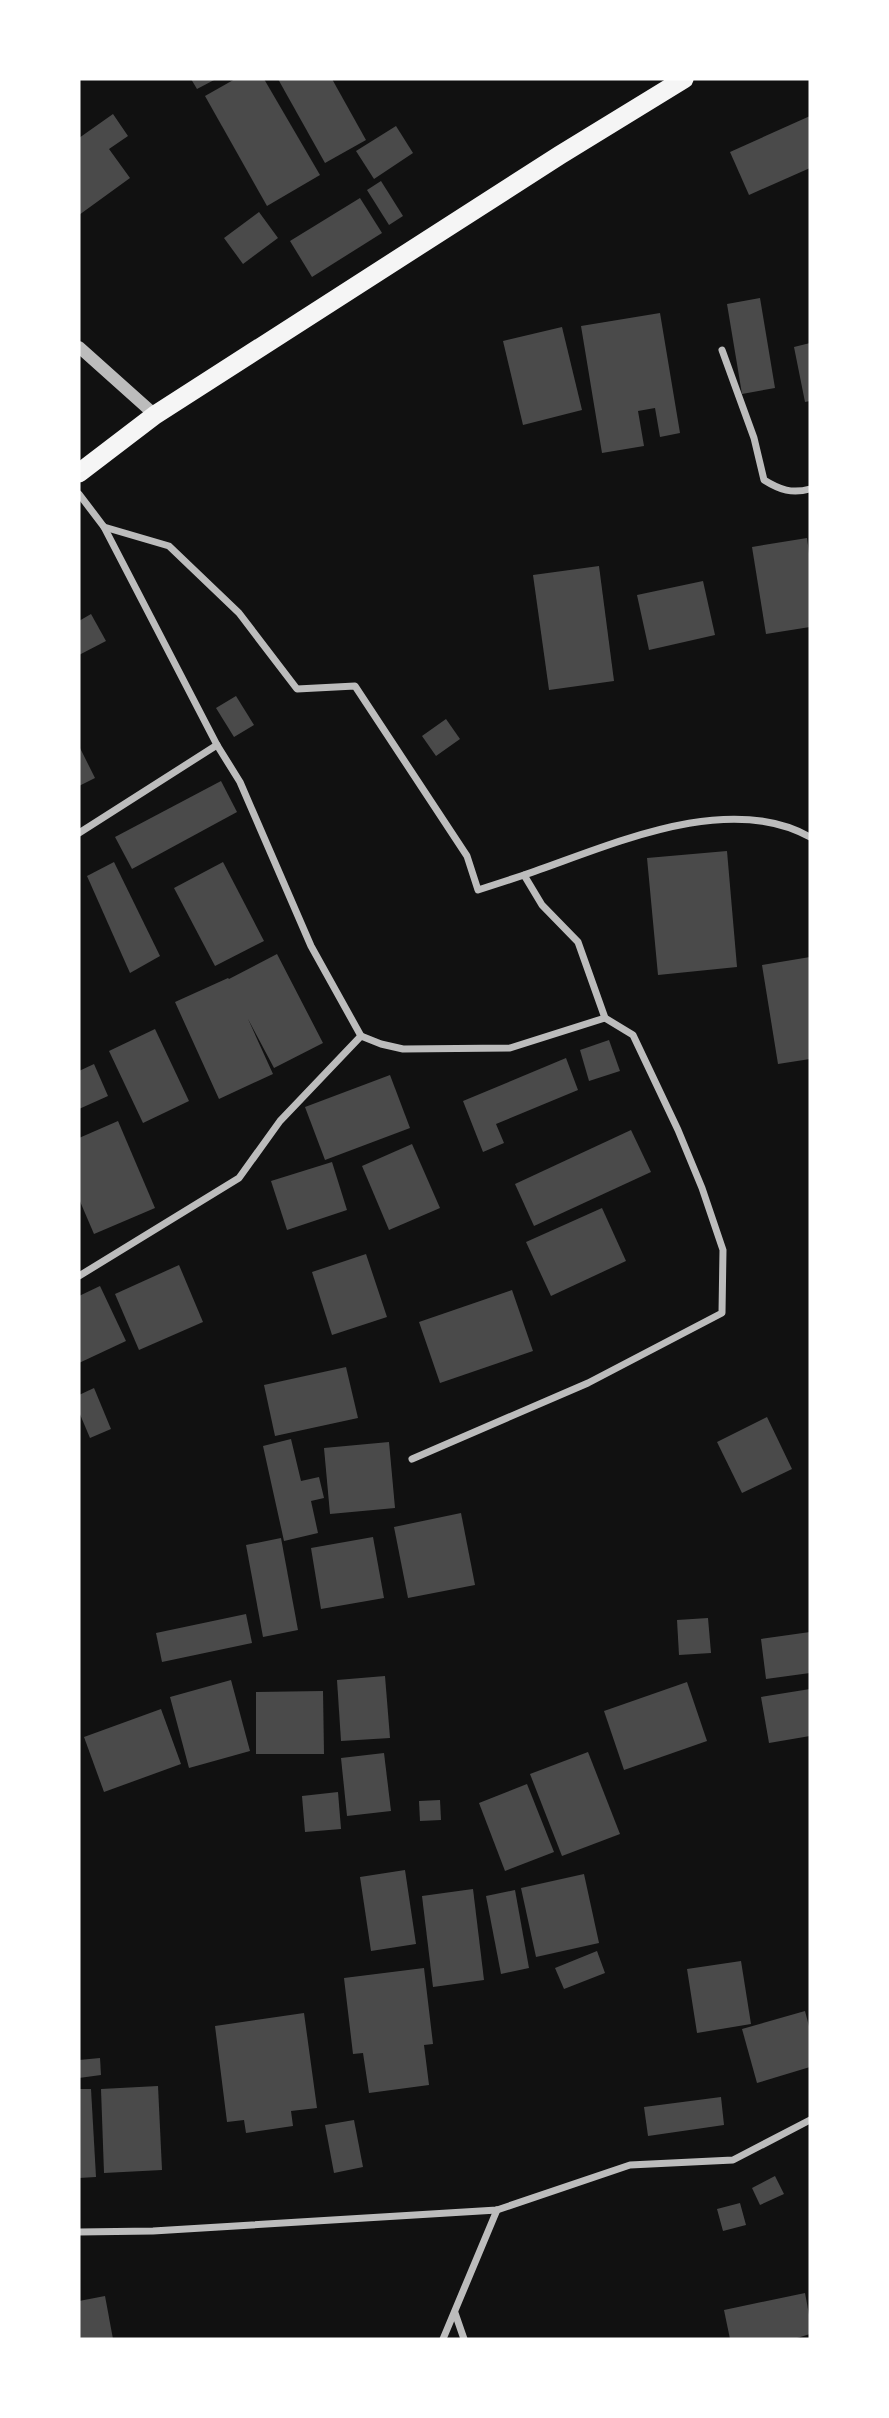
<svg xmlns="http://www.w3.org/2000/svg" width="889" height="2418" viewBox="0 0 889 2418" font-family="Arial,sans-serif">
  <rect width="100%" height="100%" fill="#111"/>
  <!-- building -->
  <g fill="#4a4a4a">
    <polygon points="191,79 216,79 197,89"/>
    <polygon points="235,79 264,79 320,175 267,206 205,96"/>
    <polygon points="278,79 332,79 366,140 325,163"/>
    <polygon points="113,114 128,136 109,149 130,178 79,215 79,138"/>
    <polygon points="810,116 810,168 749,195 730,152"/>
    <polygon points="396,126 413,153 374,179 356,151"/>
    <polygon points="381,181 403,216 389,225 367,190"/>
    <polygon points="360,198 382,233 312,277 290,241"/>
    <polygon points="259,212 278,238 243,264 224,238"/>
    <polygon points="760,298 775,388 742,394 727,304"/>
    <polygon points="660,313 680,433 660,437 655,408 638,411 644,446 602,453 581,326"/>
    <polygon points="562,327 582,410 523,425 503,341"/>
    <polygon points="810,343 810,401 805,402 794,347"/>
    <polygon points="807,538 810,561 810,627 766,634 752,547"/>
    <polygon points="599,566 614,681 549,690 533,575"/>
    <polygon points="703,581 715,635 649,650 637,595"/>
    <polygon points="91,614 106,641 79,655 79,621"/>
    <polygon points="236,696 254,725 234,737 216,708"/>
    <polygon points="446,719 460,739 436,756 422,736"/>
    <polygon points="79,746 95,778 79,786"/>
    <polygon points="221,781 237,812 132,869 115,837"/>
    <polygon points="727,851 737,967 658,975 647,858"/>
    <polygon points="114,862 160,956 130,973 87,876"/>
    <polygon points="223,862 264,941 215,966 174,888"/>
    <polygon points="277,954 323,1043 274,1068 248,1019 273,1074 219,1099 175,1002 228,978 229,979"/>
    <polygon points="810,957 810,1059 778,1064 762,965"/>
    <polygon points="155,1029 189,1101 143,1123 109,1051"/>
    <polygon points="609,1040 620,1071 589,1081 580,1050"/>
    <polygon points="566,1058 578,1090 496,1124 504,1143 483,1152 463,1101"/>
    <polygon points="94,1064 108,1096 79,1109 79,1071"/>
    <polygon points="390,1075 410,1128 325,1160 305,1107"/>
    <polygon points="118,1121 155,1208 94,1234 79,1199 79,1138"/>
    <polygon points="631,1130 651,1172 534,1226 515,1184"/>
    <polygon points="412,1144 440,1208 389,1230 362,1166"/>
    <polygon points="332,1162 347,1210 287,1230 271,1181"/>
    <polygon points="602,1208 626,1261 551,1296 526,1242"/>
    <polygon points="366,1254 387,1317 332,1335 312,1272"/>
    <polygon points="179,1265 203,1322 139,1350 115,1294"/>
    <polygon points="100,1286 126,1341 79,1363 79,1296"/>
    <polygon points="512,1290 533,1351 440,1383 419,1322"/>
    <polygon points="346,1367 358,1418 275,1436 264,1385"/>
    <polygon points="94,1388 111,1429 90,1438 79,1412 79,1395"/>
    <polygon points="767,1417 792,1469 742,1493 717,1442"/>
    <polygon points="291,1439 301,1481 319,1477 324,1498 311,1501 318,1533 284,1541 263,1446"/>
    <polygon points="389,1442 395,1508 330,1514 324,1448"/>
    <polygon points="461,1513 475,1585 408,1598 394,1527"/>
    <polygon points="373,1537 384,1598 321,1609 311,1548"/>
    <polygon points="281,1538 298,1630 263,1637 246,1545"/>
    <polygon points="246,1614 252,1643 162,1662 156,1633"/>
    <polygon points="708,1618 711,1653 679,1655 677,1620"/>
    <polygon points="810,1632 810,1673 766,1679 761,1639"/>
    <polygon points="385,1676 390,1738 341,1741 337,1680"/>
    <polygon points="231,1680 250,1751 189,1768 170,1697"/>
    <polygon points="687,1682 707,1741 624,1770 604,1711"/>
    <polygon points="810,1689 810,1736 769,1743 761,1697"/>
    <polygon points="323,1691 324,1754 256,1754 256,1692"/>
    <polygon points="161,1709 181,1764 104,1792 84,1737"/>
    <polygon points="588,1752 620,1834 562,1856 530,1774"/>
    <polygon points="384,1753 391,1811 347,1816 341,1758"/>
    <polygon points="527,1784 554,1852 505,1871 479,1803"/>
    <polygon points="338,1792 341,1829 305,1832 302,1796"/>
    <polygon points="440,1800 441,1820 420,1821 419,1801"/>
    <polygon points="405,1870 416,1944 371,1951 360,1877"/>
    <polygon points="584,1874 599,1943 536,1957 521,1888"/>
    <polygon points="473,1889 484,1980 433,1987 422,1896"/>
    <polygon points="515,1890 529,1968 501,1974 486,1896"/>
    <polygon points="597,1951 605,1973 564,1989 555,1968"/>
    <polygon points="741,1961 751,2024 697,2033 687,1969"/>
    <polygon points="424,1968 433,2044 424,2045 429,2085 369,2093 363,2053 353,2054 344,1978"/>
    <polygon points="805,2011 810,2030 810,2067 757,2083 742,2029"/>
    <polygon points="304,2013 317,2108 291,2111 293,2126 246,2133 244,2120 227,2122 215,2026"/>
    <polygon points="100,2058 101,2075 79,2078 79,2060"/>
    <polygon points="158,2086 162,2170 104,2173 101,2089"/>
    <polygon points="79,2089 91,2089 96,2177 79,2178"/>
    <polygon points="721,2097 724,2125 648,2136 644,2107"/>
    <polygon points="354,2120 363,2167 334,2173 325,2125"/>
    <polygon points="775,2176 784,2194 760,2205 752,2188"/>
    <polygon points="740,2203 746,2225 723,2231 717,2209"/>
    <polygon points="805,2293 810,2320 810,2334 794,2339 730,2339 724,2310"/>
    <polygon points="105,2296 113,2339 79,2339 79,2301"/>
  </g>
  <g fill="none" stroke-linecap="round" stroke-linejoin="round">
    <!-- minor -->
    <g stroke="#bcbcbc" stroke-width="7">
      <path d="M722 350 754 438 764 480C780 490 792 494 810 489"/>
      <polyline points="79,494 104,527 169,546 239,613 297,689 355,686 467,856 478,890 524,875 542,905 578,942 605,1018 633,1035 678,1130 702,1188 723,1250 722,1313 588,1383 412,1459"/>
      <polyline points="104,527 217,745 240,782 311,946 361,1036 381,1044 403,1049 510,1048 605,1018"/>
      <polyline points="79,833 217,745"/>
      <path d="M524 875C607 847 726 790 810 837"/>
      <polyline points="79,1276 239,1178 280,1121 361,1036"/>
      <polyline points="79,2232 153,2231 497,2210 630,2165 733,2160 810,2120"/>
      <polyline points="455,2313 464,2339"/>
      <polyline points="443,2339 497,2210"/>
    </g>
    <!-- tertiary -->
    <polyline stroke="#bcbcbc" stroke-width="12" points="79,347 155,415"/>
    <!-- trunk -->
    <polyline stroke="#f5f5f5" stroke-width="19" points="79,473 155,415 560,155 684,79"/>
  </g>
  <!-- border -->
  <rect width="889" height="2418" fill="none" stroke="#ffffff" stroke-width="161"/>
</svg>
